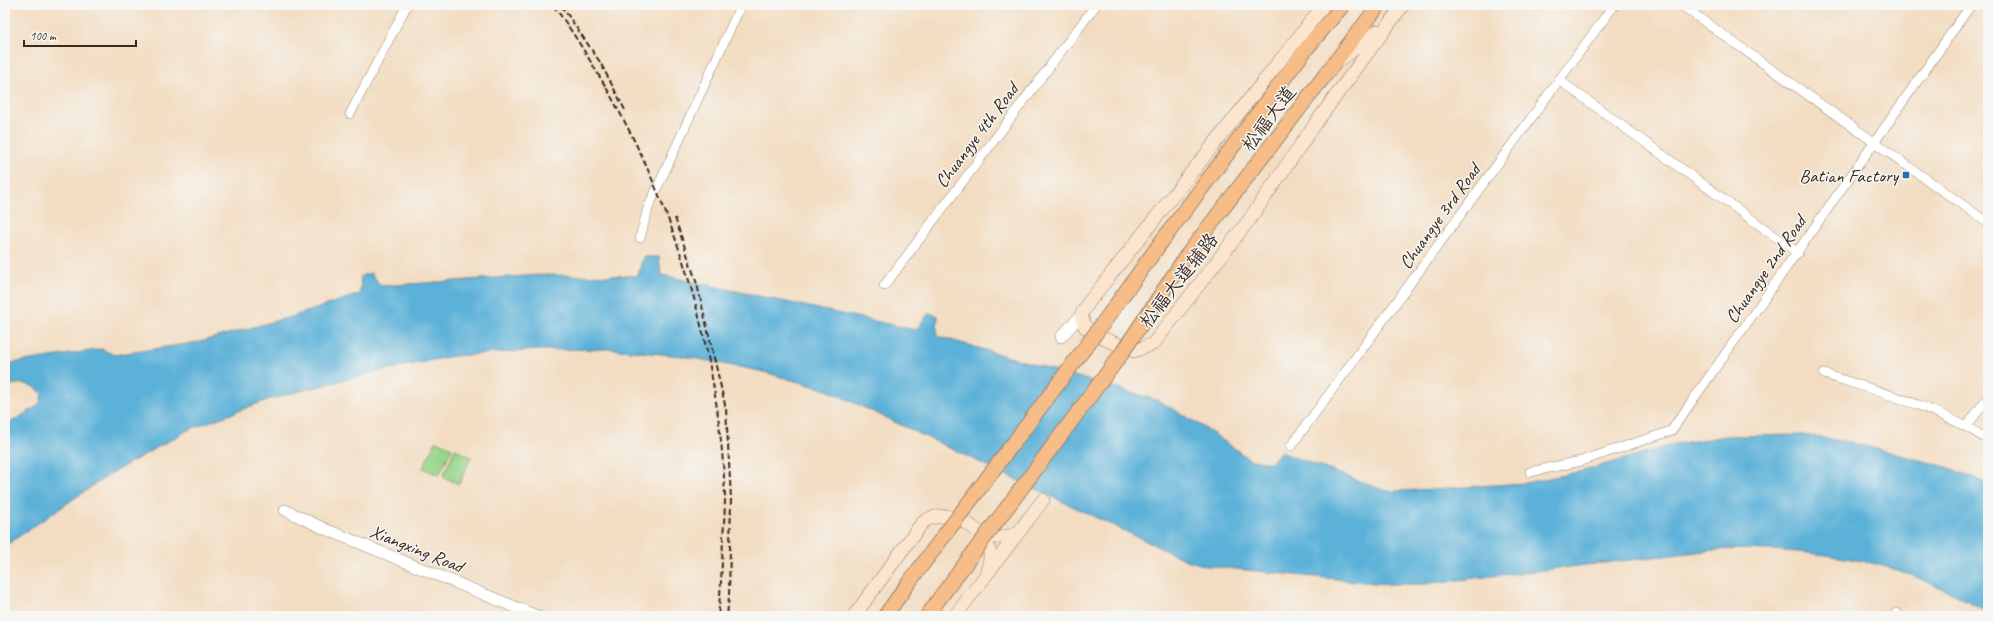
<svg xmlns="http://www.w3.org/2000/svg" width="1993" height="621" viewBox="0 0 1993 621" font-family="Caveat,'LXGW WenKai TC',sans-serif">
  <rect width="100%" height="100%" fill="#f6f6f2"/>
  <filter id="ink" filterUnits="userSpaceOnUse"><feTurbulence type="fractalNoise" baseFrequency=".025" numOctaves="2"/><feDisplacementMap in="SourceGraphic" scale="8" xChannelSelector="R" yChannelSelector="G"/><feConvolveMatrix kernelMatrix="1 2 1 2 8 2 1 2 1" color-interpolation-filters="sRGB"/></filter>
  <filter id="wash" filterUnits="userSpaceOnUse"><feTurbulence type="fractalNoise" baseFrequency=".012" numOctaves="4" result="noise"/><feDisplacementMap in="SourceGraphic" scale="16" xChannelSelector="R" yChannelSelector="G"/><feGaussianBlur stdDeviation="0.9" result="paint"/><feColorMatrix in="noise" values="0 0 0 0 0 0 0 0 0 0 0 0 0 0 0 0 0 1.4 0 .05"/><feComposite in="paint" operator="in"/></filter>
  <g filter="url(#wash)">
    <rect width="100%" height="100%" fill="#f3ddc2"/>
    <!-- green -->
    <g fill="#97d68c" stroke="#698055">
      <polygon points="436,441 452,448 439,475 423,468"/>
      <polygon points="455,449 471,457 459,484 443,477"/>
    </g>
    <!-- water -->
    <path fill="#5cb1d8" stroke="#4c6e7b" d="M643 257H659L661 275 916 330 929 313 938 316 937 336 1157 400 1202 426 1251 460 1271 463 1280 452 1386 491H1403L1525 483 1583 471 1675 444 1727 436 1803 435 1849 442 1947 467 1988 484V612C1962 597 1934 584 1906 573 1854 554 1769 547 1714 550L1424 584H1385L1207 566 1186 560 827 390 760 371 682 356 611 349 538 350 453 356 370 373 270 399 188 430 110 474 5 546V426L33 409 40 403 42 394C30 381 21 383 5 386V364L102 349 114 355 199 342 294 316 360 294 361 276 371 273 381 286 540 275 638 276Z"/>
  </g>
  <g filter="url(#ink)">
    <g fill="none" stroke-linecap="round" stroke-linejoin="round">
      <!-- minor casing -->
      <g stroke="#978470" stroke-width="10">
        <g id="minor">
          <polyline points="1681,5 1988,223"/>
          <polyline points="1559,80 1798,253"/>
          <polyline points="350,114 407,5"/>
          <polyline points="640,238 648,208 741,5"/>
          <polyline points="884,286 1096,5"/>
          <path d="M1824 374C1880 392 1939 407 1988 440"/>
          <polyline points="1967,426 1988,397"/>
          <polyline points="1291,446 1614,5"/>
          <polyline points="1530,472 1581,461 1671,431 1971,5"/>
          <polyline points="1895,616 1897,613"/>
        </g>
      </g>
      <!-- tertiary casing -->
      <g stroke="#978470" stroke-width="12">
        <g id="tertiary">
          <polyline points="1061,337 1081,315"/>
          <polyline points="285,510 325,529 537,616"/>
        </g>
      </g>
      <!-- secondary casing -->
      <g stroke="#978470" stroke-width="14">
        <g id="secondary">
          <polyline points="1324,5 1089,302 1081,315 1085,327 1107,340 1134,351 1153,344 1249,220 1318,120 1403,5"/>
          <polyline points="1341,59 1378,31"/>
          <path d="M977 531C991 539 1004 540 1019 532"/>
          <path d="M854 616 922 523C945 505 984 526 990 553 991 561 987 570 985 577"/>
          <polyline points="955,616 1043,500"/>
        </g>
      </g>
      <!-- primary casing -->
      <g stroke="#978470" stroke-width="16">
        <g id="primary">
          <polyline points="1162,241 1306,49 1343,5"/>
          <polyline points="1187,255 1379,5"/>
          <polyline points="885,616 907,585"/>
          <polyline points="927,616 939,599"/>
        </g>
      </g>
      <!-- minor -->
      <use href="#minor" stroke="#fff" stroke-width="9"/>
      <!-- tertiary -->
      <use href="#tertiary" stroke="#fff" stroke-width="11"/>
      <!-- secondary -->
      <use href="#secondary" stroke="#fce5cf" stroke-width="13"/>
      <!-- primary -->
      <use href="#primary" stroke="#f7bd88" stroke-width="14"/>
      <!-- rail -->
      <g stroke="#3b2a1e" stroke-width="2" stroke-dasharray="6 3" stroke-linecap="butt">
        <path d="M553 5C572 30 588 57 604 84 677 210 719 351 725 496 725 510 724 524 723 538 722 564 721 590 718 616"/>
        <polyline points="561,5 600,62 625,110"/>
        <polyline points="675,218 697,284 726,409 731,498 729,596 727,616"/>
      </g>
      <!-- primary-bridge casing -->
      <g stroke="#978470" stroke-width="16" stroke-linecap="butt">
        <g id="primary-bridge">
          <polyline points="907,585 1090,341 1162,241"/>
          <polyline points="939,599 1122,353 1187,255"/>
        </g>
      </g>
      <!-- primary-bridge -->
      <use href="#primary-bridge" stroke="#f7bd88" stroke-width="14"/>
    </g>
  </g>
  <!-- markers -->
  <rect fill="#1f6fb2" stroke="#f6f6f2" stroke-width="1.5" x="1902" y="171" width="8" height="8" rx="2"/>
  <g text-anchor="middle" stroke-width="3" stroke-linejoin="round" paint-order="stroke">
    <!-- street labels -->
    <g font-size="19" fill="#3b2a1e" stroke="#f6f6f2">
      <text transform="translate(1268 118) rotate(-53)" y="7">松福大道</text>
      <text transform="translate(976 135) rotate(-53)" y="7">Chuangye 4th Road</text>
      <text transform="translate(1439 216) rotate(-54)" y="7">Chuangye 3rd Road</text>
      <text transform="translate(1765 269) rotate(-55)" y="7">Chuangye 2nd Road</text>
      <text transform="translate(1178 280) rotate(-52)" y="7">松福大道辅路</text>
      <text transform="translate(417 548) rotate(22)" y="7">Xiangxing Road</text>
    </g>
    <!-- poi labels -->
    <g font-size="19" fill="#3b2a1e" stroke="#f6f6f2" text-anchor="end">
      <text x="1898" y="182">Batian Factory</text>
    </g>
  </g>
  <!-- margin -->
  <rect width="1993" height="621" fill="none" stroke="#f6f6f2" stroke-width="20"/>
  <!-- scale -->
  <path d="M24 40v6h112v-6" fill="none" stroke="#3b2a1e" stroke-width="2"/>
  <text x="30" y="40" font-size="12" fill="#3b2a1e" stroke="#f6f6f2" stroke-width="3" paint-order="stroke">100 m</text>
</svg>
